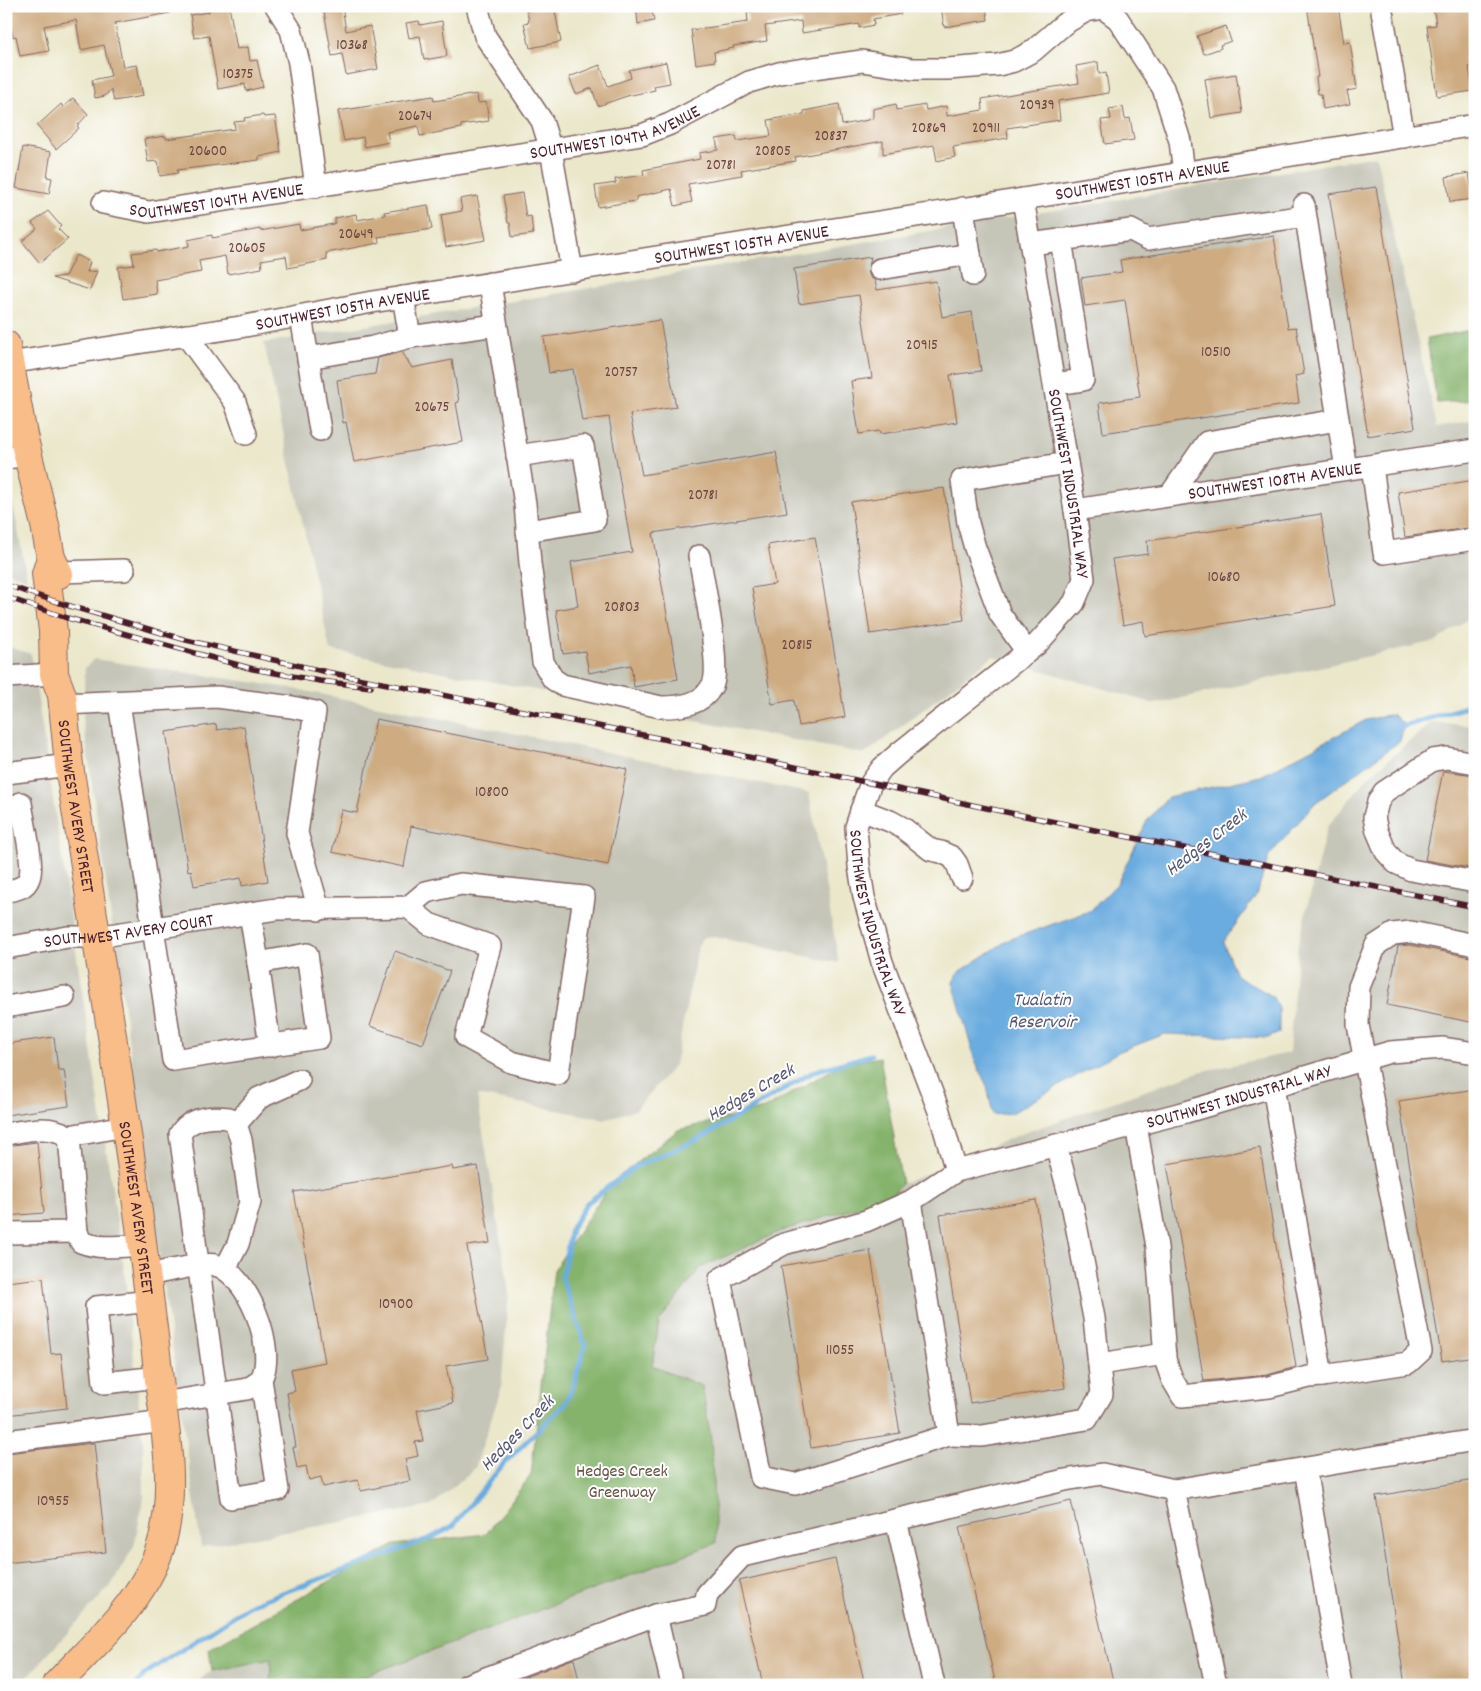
<svg xmlns="http://www.w3.org/2000/svg" width="1481" height="1691" viewBox="0 0 1481 1691" font-family="Dekko,sans-serif">
  <rect width="100%" height="100%" fill="#fff"/>
  <filter id="ink" filterUnits="userSpaceOnUse"><feTurbulence type="fractalNoise" baseFrequency=".02" numOctaves="2"/><feDisplacementMap in="SourceGraphic" scale="10" xChannelSelector="R" yChannelSelector="G"/><feConvolveMatrix kernelMatrix="1 2 1 2 8 2 1 2 1" color-interpolation-filters="sRGB"/></filter>
  <filter id="wash" filterUnits="userSpaceOnUse"><feTurbulence type="fractalNoise" baseFrequency=".0096" numOctaves="4" result="noise"/><feDisplacementMap in="SourceGraphic" scale="20" xChannelSelector="R" yChannelSelector="G"/><feGaussianBlur stdDeviation="1.12" result="paint"/><feColorMatrix in="noise" values="0 0 0 0 0 0 0 0 0 0 0 0 0 0 0 0 0 1.4 0 .05"/><feComposite in="paint" operator="in"/></filter>
  <g filter="url(#wash)">
    <rect width="100%" height="100%" fill="#ebe7cb"/>
    <!-- industrial -->
    <g fill="#c5c5b8">
      <polygon points="1376,156 1437,427 1475,420 1475,614 1436,641 1155,704 993,656 865,754 330,650 264,343"/>
      <polygon points="6,464 27,579 6,571"/>
      <polygon points="6,646 31,654 124,1268 143,1440 144,1498 134,1546 112,1584 20,1685 6,1685"/>
      <polygon points="94,659 290,688 809,793 839,963 710,936 702,938 698,946 675,1065 635,1110 604,1119 477,1095 509,1291 501,1389 475,1468 431,1506 201,1547 83,721 85,668"/>
      <polygon points="1432,722 1475,726 1475,1685 338,1685 411,1659 716,1543 652,1366 659,1322 700,1268 781,1231 880,1200 892,1194 902,1184 1021,1134 1199,1072 1289,1053 1298,944 1327,827 1367,778"/>
      <polygon points="272,1658 270,1685 191,1685 212,1671"/>
    </g>
    <!-- forest -->
    <g fill="#85b36c" stroke="#68694c">
      <polygon points="1475,329 1475,400 1437,403 1427,339"/>
      <polygon points="880,1057 902,1184 892,1194 880,1200 781,1231 700,1268 659,1322 652,1366 702,1386 711,1439 716,1543 411,1659 338,1685 270,1685 271,1659 212,1671 209,1649 394,1545 486,1534 531,1475 554,1270 610,1184 678,1130 764,1109 840,1065"/>
    </g>
    <!-- water -->
    <polygon fill="#6bacdf" stroke="#5a6685" points="1393,714 1404,725 1400,741 1315,803 1269,856 1256,896 1223,942 1236,975 1272,996 1279,1008 1279,1033 1268,1038 1165,1034 1118,1052 1012,1113 993,1115 987,1086 975,1061 953,982 958,973 1008,940 1090,911 1117,884 1147,821 1168,797 1261,776 1366,720"/>
    <g fill="none" stroke-linecap="round" stroke-linejoin="round">
      <!-- stream -->
      <g stroke="#6bacdf" stroke-width="5">
        <polyline points="1398,728 1466,707 1475,686"/>
        <polyline points="136,1685 145,1674 252,1604 431,1538 453,1526 505,1462 565,1404 573,1387 585,1345 562,1278 571,1229 587,1203 635,1167 699,1139 815,1071 871,1055"/>
      </g>
    </g>
    <g id="blocks">
      <!-- building -->
      <g fill="#ceab81">
        <polygon points="6,6 169,6 170,13 115,23 123,67 137,65 143,96 114,101 111,89 105,96 95,98 92,80 111,76 104,45 81,50 76,20 44,26 49,51 20,56 16,36 13,37 10,23 6,24"/>
        <polygon points="209,6 229,6 237,49 248,47 250,61 257,60 263,87 246,91 245,84 218,89 209,36 194,38 190,15 209,12"/>
        <polygon points="323,6 342,6 346,31 370,26 378,69 346,75 342,54 332,56"/>
        <polygon points="526,6 554,6 561,42 530,48 524,23 529,22"/>
        <polygon points="636,6 651,6 654,21 638,24"/>
        <polygon points="785,6 901,6 901,14 873,19 874,25 859,28 859,24 802,33 801,21 765,26 767,41 733,46 734,48 714,52 715,61 696,64 691,30 748,22 747,12"/>
        <polygon points="941,6 986,6 988,20 944,27"/>
        <polygon points="1307,6 1338,6 1344,43 1350,42 1357,89 1347,91 1350,104 1323,109 1321,94 1318,94 1316,77 1318,77"/>
        <polygon points="1433,6 1473,6 1475,19 1475,43 1471,44 1474,66 1469,67 1473,91 1437,96 1427,26 1436,25"/>
        <polygon points="419,21 420,25 442,21 447,56 424,60 420,36 409,38 406,23"/>
        <polygon points="1226,26 1231,41 1220,45 1221,48 1204,54 1197,36"/>
        <polygon points="666,62 670,83 654,86 655,90 627,96 598,106 592,88 576,94 569,77 600,65 608,86 631,78 629,70"/>
        <polygon points="1098,62 1099,74 1106,73 1109,93 1058,101 1060,120 1007,128 1008,138 953,147 955,157 937,161 934,145 883,154 883,141 795,157 796,161 741,170 742,175 688,184 692,202 675,206 671,189 636,197 636,201 598,207 595,186 616,183 615,179 644,175 643,170 700,159 699,153 718,150 716,139 736,136 737,141 771,136 768,120 804,114 804,111 839,104 842,125 873,119 873,109 896,104 897,110 925,105 926,110 946,106 947,116 983,110 982,99 1079,83 1076,66"/>
        <polygon points="1236,74 1242,113 1211,118 1205,79"/>
        <polygon points="477,94 478,103 486,102 489,121 461,125 461,128 420,136 418,126 387,132 389,142 365,147 363,137 344,141 338,111 433,96 434,101"/>
        <polygon points="73,98 88,114 77,126 79,128 56,149 37,126 61,104 63,107"/>
        <polygon points="1123,107 1125,119 1130,118 1134,140 1105,144 1101,120 1111,119 1109,109"/>
        <polygon points="263,115 264,117 275,116 281,152 259,157 259,160 177,170 178,173 160,176 158,161 148,162 144,139 166,136 166,139 235,129 234,122 245,121 244,118"/>
        <polygon points="23,147 51,152 47,177 52,178 49,194 16,188"/>
        <polygon points="1469,173 1473,199 1450,202 1446,177"/>
        <polygon points="1376,187 1415,428 1368,436 1329,194"/>
        <polygon points="522,193 526,217 531,216 533,234 512,237 510,223 508,223 503,196"/>
        <polygon points="477,196 486,240 446,247 441,215 462,211 460,199"/>
        <polygon points="428,205 432,229 378,237 379,243 326,253 327,260 288,268 286,256 261,260 262,268 228,274 225,256 199,261 201,272 155,280 157,294 123,299 118,267 134,265 132,253 156,250 157,252 189,246 188,240 212,235 212,238 260,229 260,231 299,224 300,230 333,224 335,223 335,218 356,214 357,220 385,215 384,212"/>
        <polygon points="48,211 61,226 58,229 68,239 40,263 22,241 37,229 32,223"/>
        <polygon points="1274,236 1288,328 1296,327 1304,374 1295,376 1299,403 1103,433 1099,403 1140,397 1125,300 1085,306 1081,278 1122,272 1120,260"/>
        <polygon points="76,255 90,262 87,272 97,271 90,290 52,278 65,276"/>
        <polygon points="871,257 868,271 870,277 875,281 877,290 936,281 942,317 972,312 981,371 950,375 957,422 880,434 879,431 859,434 851,381 872,378 859,295 799,304 794,269"/>
        <polygon points="660,320 676,407 630,414 642,475 776,452 787,512 653,533 678,679 634,687 631,665 589,673 585,651 563,654 556,610 578,606 571,562 632,552 609,417 582,421 573,369 549,373 544,337 567,334 567,335"/>
        <polygon points="402,352 412,368 452,360 459,402 456,403 463,442 354,462 346,422 343,423 337,380 375,374 378,358"/>
        <polygon points="1475,480 1475,527 1405,537 1398,492"/>
        <polygon points="944,488 964,620 870,634 851,502"/>
        <polygon points="1321,514 1335,606 1145,636 1143,621 1123,625 1112,559 1148,554 1147,541"/>
        <polygon points="815,537 845,717 799,726 794,700 772,704 752,588 775,584 768,545"/>
        <polygon points="376,719 627,769 608,865 411,826 404,867 332,852 341,810 357,813"/>
        <polygon points="216,724 217,730 244,726 268,881 242,886 241,878 194,886 191,870 188,871 166,732"/>
        <polygon points="1443,771 1475,775 1475,869 1425,860"/>
        <polygon points="1410,945 1475,958 1475,1023 1387,1005 1398,946"/>
        <polygon points="395,951 450,971 423,1044 370,1026"/>
        <polygon points="54,1037 58,1070 64,1070 69,1106 6,1115 6,1044"/>
        <polygon points="1475,1089 1475,1356 1442,1361 1399,1101"/>
        <polygon points="37,1142 44,1213 6,1216 6,1146"/>
        <polygon points="1260,1148 1296,1367 1267,1375 1204,1381 1167,1164"/>
        <polygon points="452,1166 453,1170 478,1166 490,1243 467,1246 488,1359 446,1366 453,1403 417,1410 423,1441 415,1442 418,1456 405,1459 410,1481 361,1491 358,1480 323,1487 321,1477 309,1480 306,1466 297,1468 293,1447 296,1447 287,1393 295,1391 291,1369 325,1362 294,1192"/>
        <polygon points="1036,1200 1065,1388 970,1403 940,1215"/>
        <polygon points="870,1250 900,1433 811,1448 781,1266"/>
        <polygon points="43,1278 51,1354 61,1353 67,1408 6,1415 6,1282"/>
        <polygon points="94,1443 106,1552 6,1563 6,1453"/>
        <polygon points="1475,1480 1475,1685 1405,1685 1376,1496"/>
        <polygon points="1071,1501 1114,1685 996,1685 959,1527"/>
        <polygon points="835,1559 865,1685 763,1685 739,1581"/>
        <polygon points="574,1659 580,1685 504,1685 570,1660"/>
      </g>
    </g>
  </g>
  <g filter="url(#ink)">
    <use href="#blocks" fill-opacity="0" stroke="#826563" stroke-width="1"/>
    <g fill="none" stroke-linecap="round" stroke-linejoin="round">
      <!-- minor casing -->
      <g stroke="#826563" stroke-width="24">
        <g id="minor">
          <polyline points="276,6 291,30 299,63 316,187"/>
          <polyline points="477,6 485,36 542,121 551,150 572,271"/>
          <polyline points="1104,6 1103,8 1118,19 1163,88 1180,141 1184,173"/>
          <polyline points="1381,6 1404,137"/>
          <path id="s1" d="M1023 199 1075 510 1084 579 1074 603 1037 644 899 753 882 768 871 783 865 799 856 827 859 866 864 897 882 962 939 1111 956 1171 1186 1112 1390 1052 1443 1048 1475 1053"/>
          <path id="s2" d="M103 203 149 212 642 135 670 124 749 82 779 73 862 61 913 69H948L998 65 1014 61 1033 51 1064 24 1086 11 1103 8"/>
          <polyline points="1304,205 1346,469"/>
          <polyline points="963,208 973,275"/>
          <polyline points="1031,244 1131,230 1148,239 1305,216"/>
          <polyline points="880,269 970,254"/>
          <path d="M490 283 525 504 530 563 543 662 553 679 562 685 661 707C681 707 702 705 712 686 722 670 703 579 699 556"/>
          <polyline points="403,297 410,337"/>
          <polyline points="301,316 320,430"/>
          <polyline points="186,335 235,402 246,434"/>
          <polyline points="308,358 373,347 410,337 496,325"/>
          <path id="s3" d="M9 363 240 327 372 302 999 203 1475 125"/>
          <polyline points="1055,384 1083,380 1061,239"/>
          <polyline points="517,456 583,446 595,520 527,531"/>
          <polyline points="6,458 28,455"/>
          <polyline points="1372,466 1384,553 1475,539"/>
          <polyline points="1170,495 1207,442 1338,420"/>
          <path id="s4" d="M1075 510 1475 450"/>
          <polyline points="59,572 124,570"/>
          <polyline points="1027,652 1000,614 975,548 968,523 962,480 1067,463"/>
          <polyline points="6,677 54,674"/>
          <polyline points="119,702 173,1060 319,1038 307,954 258,963 250,913"/>
          <polyline points="63,704 217,697 292,707 315,712 297,833 319,910"/>
          <polyline points="1475,763 1447,758 1433,760 1384,792 1378,802 1374,817 1377,831 1386,852 1396,863 1411,870 1475,882"/>
          <polyline points="6,773 69,765"/>
          <polyline points="861,810 890,821 903,828 931,850 941,852 952,857 957,864 962,878"/>
          <path d="M6 891C15 890 26 888 29 878 35 866 23 819 21 803"/>
          <path id="s5" d="M6 948 68 937H96L277 909 408 907 429 924 490 946 466 1037 511 1062 558 1074 584 897 461 884 426 892 408 907"/>
          <polyline points="258,963 270,1046"/>
          <polyline points="6,1007 64,997"/>
          <polyline points="236,1124 259,1098 299,1080"/>
          <polyline points="1136,1125 1157,1247 1165,1359 1172,1379 1182,1396 1269,1387 1309,1377 1322,1376 1273,1086"/>
          <path d="M6 1134C29 1130 48 1124 69 1136L125 1126"/>
          <path d="M69 1136 77 1232 81 1242C101 1250 123 1246 143 1245"/>
          <polyline points="911,1201 949,1435 795,1484 761,1477 720,1279 784,1244 866,1221 911,1201 956,1171"/>
          <polyline points="6,1233 77,1232"/>
          <path d="M225 1269 238 1244 250 1202 241 1140 236 1124 229 1118C211 1116 190 1117 180 1134L231 1498 278 1490 261 1379"/>
          <path d="M147 1275C159 1273 206 1262 215 1265 248 1273 276 1348 262 1377 259 1383 252 1386 247 1389L162 1403"/>
          <polyline points="150,1301 96,1307 104,1383 159,1377"/>
          <polyline points="1099,1364 1165,1354"/>
          <polyline points="1322,1376 1408,1363 1421,1351 1358,1025 1359,987 1376,945 1393,934 1411,932 1475,945"/>
          <polyline points="949,1435 982,1436 1087,1419 1102,1394 1094,1318 1073,1209 1056,1145"/>
          <polyline points="6,1441 165,1421"/>
          <polyline points="1305,1468 1341,1685"/>
          <polyline points="1174,1490 1216,1685"/>
          <polyline points="896,1520 934,1685"/>
          <polyline points="656,1615 672,1685"/>
          <polyline points="467,1685 656,1615 705,1605 707,1594 742,1556 1065,1480 1102,1474 1174,1490 1475,1440"/>
        </g>
      </g>
      <!-- major casing -->
      <g stroke="#826563" stroke-width="30">
        <g id="major">
          <polyline points="6,345 23,435 45,525 51,558 59,574"/>
          <path id="s6" d="M51 558 46 574 53 631 54 674 62 695 69 765C98 950 130 1135 152 1321 156 1348 158 1376 162 1403 168 1448 174 1493 163 1538 148 1598 97 1641 56 1685"/>
        </g>
      </g>
      <!-- minor -->
      <use href="#minor" stroke="#fff" stroke-width="21"/>
      <!-- major -->
      <use href="#major" stroke="#f8bd89" stroke-width="28"/>
      <!-- rail casing -->
      <g stroke="#4a1f2b" stroke-width="5.5">
        <g id="rail">
          <polyline points="6,585 63,604 186,640 327,672 688,744 991,809 1475,907"/>
          <polyline points="6,597 64,617 253,669 320,681 371,687"/>
        </g>
      </g>
      <!-- rail -->
      <use href="#rail" stroke="#fff" stroke-width="4" stroke-dasharray="11" stroke-linecap="butt"/>
    </g>
  </g>
  <g text-anchor="middle" stroke-width="4" stroke-linejoin="round" paint-order="stroke">
    <!-- number labels -->
    <g font-size="15" fill="#6b4240">
      <text x="352" y="49">10368</text>
      <text x="238" y="78">10375</text>
      <text x="1037" y="109">20939</text>
      <text x="415" y="120">20674</text>
      <text x="929" y="132">20869</text>
      <text x="986" y="132">20911</text>
      <text x="831" y="140">20837</text>
      <text x="208" y="155">20600</text>
      <text x="773" y="155">20805</text>
      <text x="721" y="169">20781</text>
      <text x="356" y="238">20649</text>
      <text x="247" y="252">20605</text>
      <text x="922" y="349">20915</text>
      <text x="1216" y="356">10510</text>
      <text x="621" y="376">20757</text>
      <text x="432" y="411">20675</text>
      <text x="703" y="499">20781</text>
      <text x="1224" y="581">10680</text>
      <text x="622" y="611">20803</text>
      <text x="797" y="649">20815</text>
      <text x="492" y="796">10800</text>
      <text x="396" y="1308">10900</text>
      <text x="840" y="1354">11055</text>
      <text x="53" y="1505">10955</text>
    </g>
    <!-- street labels -->
    <g font-size="18" fill="#4a1f2b" stroke="#fff">
      <text dy="6" stroke="none"><textPath href="#s2" startOffset="520">SOUTHWEST 104TH AVENUE</textPath></text>
      <text dy="6" stroke="none"><textPath href="#s3" startOffset="1148">SOUTHWEST 105TH AVENUE</textPath></text>
      <text dy="6" stroke="none"><textPath href="#s2" startOffset="115">SOUTHWEST 104TH AVENUE</textPath></text>
      <text dy="6" stroke="none"><textPath href="#s3" startOffset="742">SOUTHWEST 105TH AVENUE</textPath></text>
      <text dy="6" stroke="none"><textPath href="#s3" startOffset="338">SOUTHWEST 105TH AVENUE</textPath></text>
      <text dy="6" stroke="none"><textPath href="#s4" startOffset="202">SOUTHWEST 108TH AVENUE</textPath></text>
      <text dy="6" stroke="none"><textPath href="#s1" startOffset="288">SOUTHWEST INDUSTRIAL WAY</textPath></text>
      <text dy="6" stroke="none"><textPath href="#s6" startOffset="252">SOUTHWEST AVERY STREET</textPath></text>
      <text dy="6" stroke="none"><textPath href="#s1" startOffset="828">SOUTHWEST INDUSTRIAL WAY</textPath></text>
      <text dy="6" stroke="none"><textPath href="#s5" startOffset="124">SOUTHWEST AVERY COURT</textPath></text>
      <text dy="6" stroke="none"><textPath href="#s1" startOffset="1382">SOUTHWEST INDUSTRIAL WAY</textPath></text>
      <text dy="6" stroke="none"><textPath href="#s6" startOffset="658">SOUTHWEST AVERY STREET</textPath></text>
    </g>
    <!-- park labels -->
    <g font-size="18" fill="#665443" stroke="#fff">
      <text x="622" y="1476">Hedges Creek<tspan x="622" dy="21">Greenway</tspan></text>
    </g>
    <!-- water labels -->
    <g font-size="19" font-style="italic" fill="#575773" stroke="#fff">
      <text transform="translate(1205 841) rotate(-38)" y="7">Hedges Creek</text>
      <text x="1042" y="1005">Tualatin<tspan x="1042" dy="22">Reservoir</tspan></text>
      <text transform="translate(750 1091) rotate(-30)" y="7">Hedges Creek</text>
      <text transform="translate(516 1432) rotate(-46)" y="7">Hedges Creek</text>
    </g>
  </g>
  <!-- margin -->
  <rect width="1481" height="1691" fill="none" stroke="#fff" stroke-width="25"/>
</svg>
